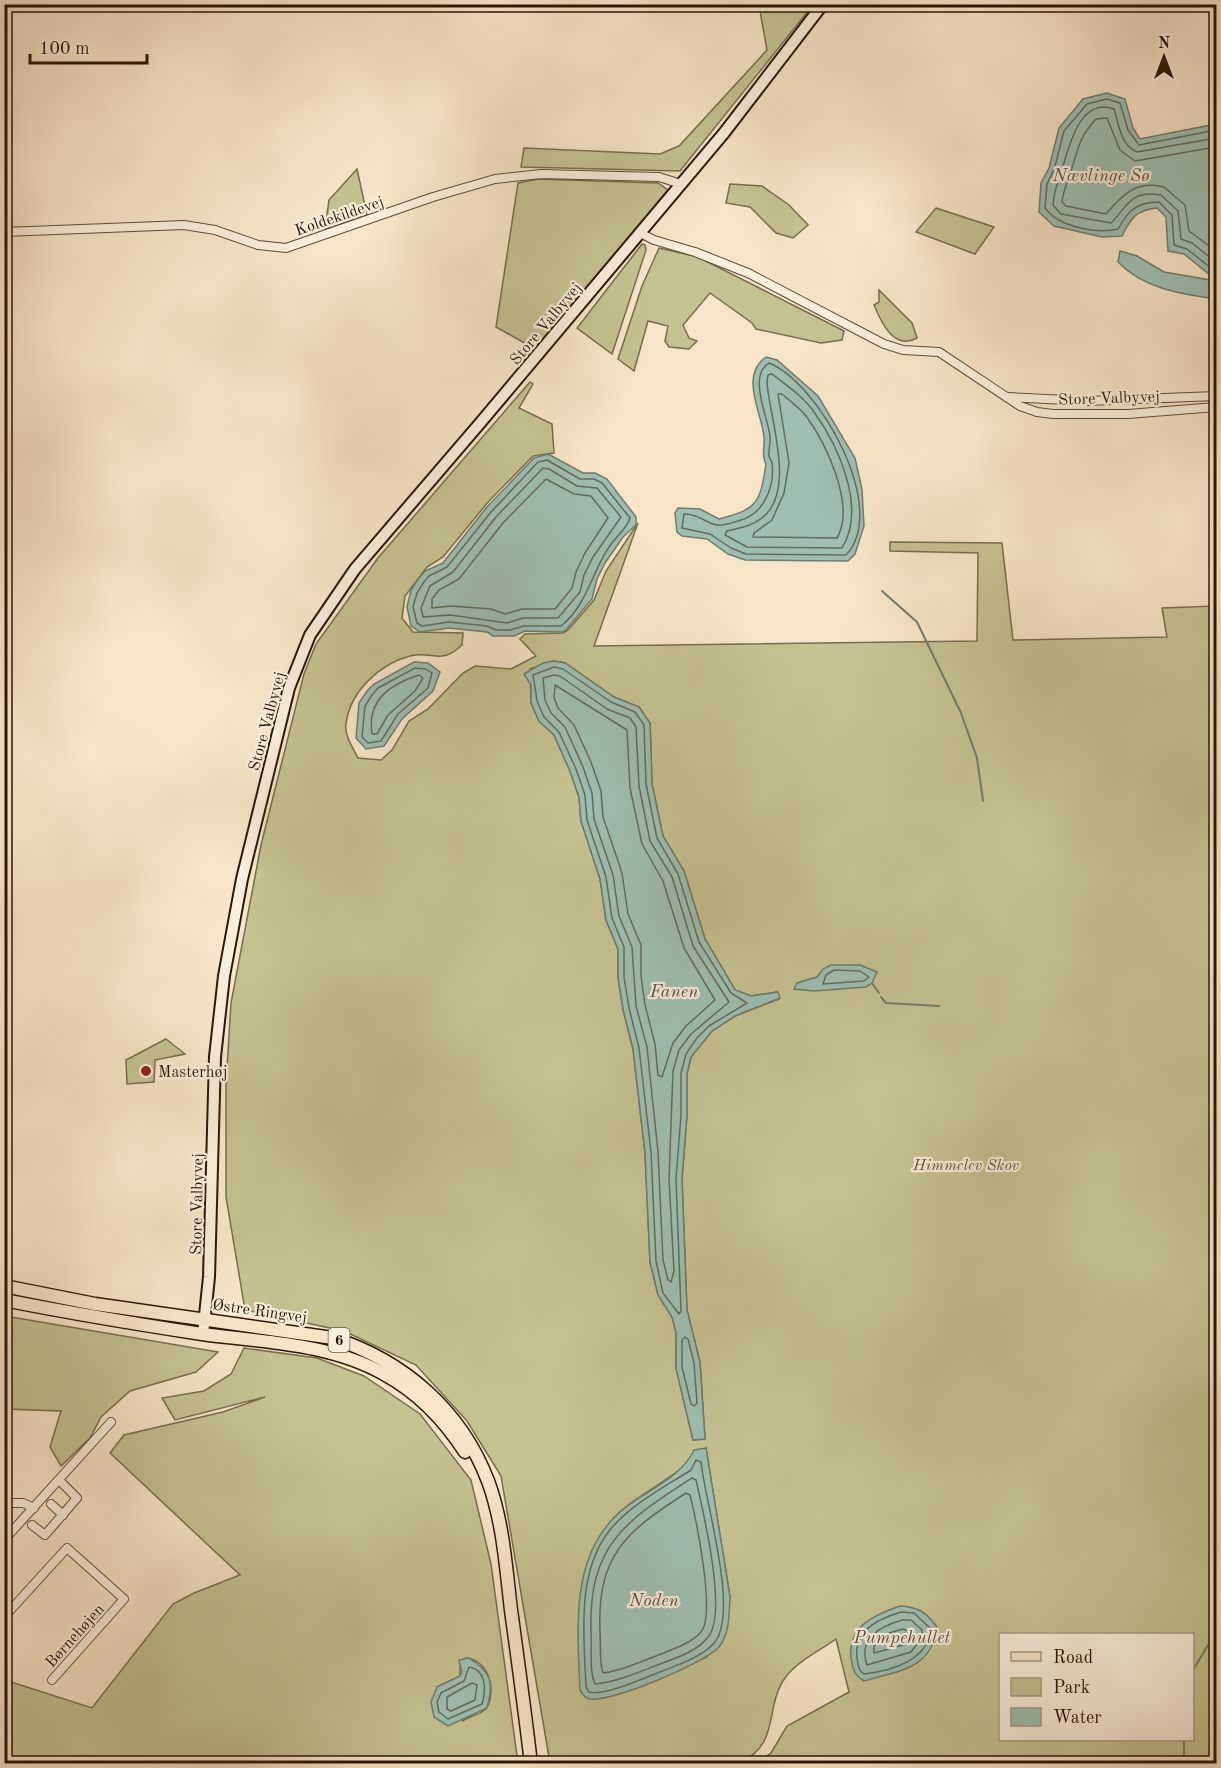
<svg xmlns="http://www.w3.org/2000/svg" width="1221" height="1768" viewBox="0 0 1221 1768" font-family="'Old Standard TT',serif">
  <rect width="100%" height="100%" fill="#f8e5c9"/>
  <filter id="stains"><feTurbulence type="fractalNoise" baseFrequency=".00333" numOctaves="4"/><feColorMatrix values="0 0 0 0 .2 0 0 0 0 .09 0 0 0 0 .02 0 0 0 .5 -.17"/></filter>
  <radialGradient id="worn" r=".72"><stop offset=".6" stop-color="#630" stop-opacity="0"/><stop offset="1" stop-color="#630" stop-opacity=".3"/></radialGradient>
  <!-- green -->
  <g fill="#c5c291" stroke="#786c4b" stroke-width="1.5" fill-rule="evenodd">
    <polygon points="759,5 813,5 680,171 521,167 524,148 660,154 679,146 767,50"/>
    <polygon points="357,169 367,215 325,229 329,200"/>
    <polygon points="538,179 658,183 668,190 537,350 496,327 518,183"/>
    <polygon points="730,184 762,186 789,205 808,225 793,238 776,233 750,207 726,203"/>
    <polygon points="936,208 994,227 975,254 916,232"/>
    <polygon points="642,244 645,245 646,250 612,354 577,328"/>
    <polygon points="659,248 698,257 844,331 842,340 821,343 756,329 752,323 710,293 683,325 689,338 697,341 689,349 669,347 665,341 668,326 648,321 634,371 618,359 642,286"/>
    <path d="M879 290 912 323 917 338C894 351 881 322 874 305L879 302Z"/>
    <path d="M530 382 533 384 519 408 552 424 554 453 533 456 488 502 443 557 427 567 405 596 402 618 413 632 463 633 462 645C440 666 433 650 410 656 380 664 350 691 346 724 344 735 353 748 358 758L381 760 392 750 409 721 428 709 463 673 475 666 511 669 536 656 520 639 525 634 563 633 568 630 594 600 606 571 638 523 594 646 977 641 978 553 890 551V542L1002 543 1013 640 1167 637 1162 608 1216 606V1763H757L771 1753 787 1726 849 1692 836 1639C821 1650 796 1662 785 1678 764 1707 781 1745 739 1763 730 1766 716 1763 706 1763L704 1760 703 1764 550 1763 501 1476 467 1421 416 1365 344 1331 245 1310 226 1197V1084L231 1003 261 845 304 674 316 644 378 558ZM554 661 565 663 614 697 639 707 650 723 652 784 663 836 684 871 705 939 735 990 751 996 777 992 779 999 735 1016 712 1031 691 1057 687 1074V1115L682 1179 687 1310 700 1362 705 1439 693 1440 676 1368V1332L672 1317 658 1295 650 1262 645 1153 633 1049 623 1009 618 977V949L606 920 600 879 581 821 579 797 570 771 554 735 539 721 531 703 530 669ZM706 1448 730 1597 707 1657 631 1690 593 1699 628 1505 687 1465ZM1000 1634H1192V1740H1000Z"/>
    <polygon points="166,1039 185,1054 155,1060 154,1082 127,1084 126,1060"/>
    <polygon points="4,1316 5,1316 218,1352 196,1372 130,1391 101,1417 90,1438 61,1466 50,1447 61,1411 5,1409"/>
    <path d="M244 1348 317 1358 364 1376 420 1414 471 1480 491 1564 518 1763 5 1764V1680L92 1708 173 1604 194 1593 240 1575 110 1453 124 1435 223 1412 265 1397 175 1420 162 1398 204 1391 231 1374ZM465 1658C488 1659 497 1689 487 1707 483 1715 470 1715 463 1721L437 1687 460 1676V1666Z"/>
  </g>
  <!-- water -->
  <g fill="#9ebfb2" stroke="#707b6d" stroke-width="1.5">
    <path d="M1107 93 1125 99 1133 128 1140 139 1216 124V280L1184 254 1168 251 1166 217 1157 208C1136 210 1131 218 1122 236L1102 237 1054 226 1039 212 1041 183 1049 168 1059 128 1083 99Z"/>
    <path d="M1120 251 1137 256 1164 272 1216 281V299C1181 294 1144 289 1118 262Z"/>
    <path d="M766 357 777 360 818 396 855 458 862 489 864 526 855 554 848 561 745 560 728 554 707 539 682 536 677 532 675 513 678 508 700 509 719 519C758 509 760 503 766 464 761 455 765 447 764 437 762 413 739 375 766 357Z"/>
    <polygon points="548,454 583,473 595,473 607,479 636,517 636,525 623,537 605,563 597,579 592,599 566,630 562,632 525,631 514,636 493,636 487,632 449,628 420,632 411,626 407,607 411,590 419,578 425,571 443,563 486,508 534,458"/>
    <polygon points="554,661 565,663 614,697 639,707 650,723 652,784 663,836 684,871 705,939 735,990 751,996 778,992 780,998 735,1016 712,1031 691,1057 687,1074 687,1115 682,1179 687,1310 700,1362 705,1439 693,1440 676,1368 676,1332 672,1317 658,1295 650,1262 645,1153 633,1049 623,1009 618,977 618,949 606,920 600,879 581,821 579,797 570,771 554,735 539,721 531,703 531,685 524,674 543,663"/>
    <polygon points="414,662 428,663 440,672 433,691 402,719 384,746 366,749 356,738 359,703 367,691 374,684"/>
    <polygon points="831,965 860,965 877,972 872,983 866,987 814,991 794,989 797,983 817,977 823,969"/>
    <path d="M706 1448 730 1597C729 1614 730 1633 719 1647 705 1663 610 1703 590 1699 585 1698 583 1695 580 1690 577 1623 569 1544 633 1502 655 1487 683 1474 694 1450Z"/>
    <path d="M900 1606C918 1607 926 1612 937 1627 931 1670 900 1670 864 1681 854 1675 853 1670 851 1658 848 1626 874 1615 900 1606Z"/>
    <path d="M469 1658C492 1672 494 1683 487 1708L448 1726 434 1717 431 1702 437 1687 460 1676 462 1672 459 1660Z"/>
  </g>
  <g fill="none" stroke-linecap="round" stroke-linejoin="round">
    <!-- shore -->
    <g stroke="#646a5c" stroke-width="1.5">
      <path d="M1216 130 1139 145 1128 130 1120 103 1107 99 1087 104 1064 131 1054 170 1047 184 1045 208C1059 227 1096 234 1118 229 1128 211 1136 202 1159 202L1172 215 1174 245 1187 249 1216 272"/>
      <path d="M1216 138 1137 152C1120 145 1119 124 1114 109 1080 96 1069 147 1062 169 1058 184 1054 188 1053 205L1061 214 1111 223C1128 206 1130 190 1161 195L1178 211 1181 239 1192 243 1216 262"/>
      <path d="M1216 147 1135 161 1120 150 1107 118 1096 119C1078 138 1078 151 1070 174 1067 184 1063 191 1062 202L1066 206 1106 214C1123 195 1135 180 1164 187L1185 205 1189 231 1216 251"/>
      <path d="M769 363C819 383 890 509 846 555L746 554 731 548 710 534 682 528 684 514C701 514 705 524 718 525 725 526 734 522 741 520 763 514 775 487 772 464 772 460 770 460 769 456 768 450 771 443 770 437 769 419 747 376 769 363Z"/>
      <path d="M772 374C786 385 804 397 814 412 838 445 867 508 842 548L747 547 725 535 727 531C739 528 752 526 762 518 797 491 769 417 767 382L768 375Z"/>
      <path d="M778 394H782C790 401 800 408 806 416 826 443 856 506 837 538L753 537 754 533 772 520 784 493 789 463Z"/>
      <path d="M547 460 580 479H594L602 483 630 518C628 527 614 539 609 547 591 574 587 605 561 626H524L510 630H496L487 626 449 622 422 626 417 623 413 607 417 593 424 582 429 576 447 567 491 512 538 462Z"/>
      <polygon points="543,468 549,469 577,486 597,488 621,517 593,557 584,575 580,592 558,618 523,618 507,623 450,615 423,617 421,608 430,586 453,572 496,517"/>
      <polygon points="546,479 574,494 591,496 608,518 585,553 576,572 572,588 555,609 522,609 505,614 491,609 451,606 432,608 432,599 439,590 459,579 503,523"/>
      <polygon points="554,667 563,669 611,702 635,712 644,725 646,784 657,838 678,874 699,942 731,993 747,1003 709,1026 697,1038 686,1054 681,1073 681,1115 676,1179 681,1311 679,1314 663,1293 656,1261 651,1152 639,1048 629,1008 624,977 624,947 612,918 606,877 587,820 585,795 576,769 559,732 544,717 537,701 533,675"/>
      <polygon points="415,668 426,669 432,673 428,688 398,714 381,741 368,743 362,737 365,706 372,695 378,688"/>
      <path d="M419 675 423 678 415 691 388 715 377 734H372C367 701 388 685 419 675Z"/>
      <polygon points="554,675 560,676 607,709 630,718 636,727 639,786 650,841 672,877 693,946 729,1002 691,1034 679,1050 673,1071 669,1179 674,1271 671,1282 668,1280 663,1260 658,1152 647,1047 636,1006 632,947 619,916 613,875 594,819 592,793 583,767 565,727 551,713 545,700 543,678"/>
      <polygon points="555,685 627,730 630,788 642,844 663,881 684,948 715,1000 686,1026 673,1043 662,1077 658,1075 655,1044 645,1005 641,976 641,945 628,914 622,873 603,817 601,791 591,762 574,725 558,708 554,698"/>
      <polygon points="834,970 860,971 869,977 864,981 823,984 826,975"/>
      <polygon points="685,1337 688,1339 694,1363 697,1403 694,1406 691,1404 682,1367 682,1340"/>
      <path d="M696 1460 701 1462C705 1502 739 1610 715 1642 702 1658 674 1666 655 1674 639 1680 604 1696 589 1692L586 1687C584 1636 576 1574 609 1531 630 1505 663 1488 691 1470Z"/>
      <path d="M692 1478 696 1480C703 1511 728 1614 708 1637 698 1651 676 1658 660 1664 639 1672 617 1682 595 1684 589 1671 592 1649 591 1634 588 1545 624 1522 692 1478Z"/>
      <path d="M686 1493 690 1495C696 1519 716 1614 701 1632 691 1644 670 1650 656 1656 639 1662 622 1671 603 1673 599 1662 601 1644 600 1632 597 1554 626 1532 686 1493Z"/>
      <path d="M901 1612 914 1613 930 1628C930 1660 891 1671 864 1674 858 1670 858 1665 857 1658 854 1630 878 1619 901 1612Z"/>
      <path d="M902 1620H911L922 1630 921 1639 911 1652 867 1665C858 1638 879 1627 902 1620Z"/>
      <polygon points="903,1629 913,1633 907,1644 874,1653 874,1646 886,1634"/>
      <path d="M469 1667C487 1670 486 1690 482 1704L448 1719 439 1712 437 1702 441 1693 464 1681Z"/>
      <polygon points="472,1683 477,1685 475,1700 451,1711 447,1709 447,1697"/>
    </g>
    <!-- stream -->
    <g stroke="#707b6d" stroke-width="2">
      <polyline points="882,591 917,622 961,713 977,758 983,801"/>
      <polyline points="872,983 879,993"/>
      <polyline points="881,997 886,1003 939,1006"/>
      <polyline points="1211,1640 1216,1628"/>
      <polyline points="1192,1672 1208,1645"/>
      <polyline points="1181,1764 1184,1754 1184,1740"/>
    </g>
    <!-- street casing -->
    <g stroke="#5e4a36" stroke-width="10">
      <g id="street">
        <polyline points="4,232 184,225 215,230 258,245 286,248 433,197 495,179 541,174 659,177 681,184"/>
        <polyline points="640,233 654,240 695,252 748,273 884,344 903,350 939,352 1020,406 1037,412 1053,414 1128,414 1216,407"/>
        <polyline points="1007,397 1087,401 1216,396"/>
        <polyline points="4,1503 23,1503 34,1508"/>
        <polyline points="51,1504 63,1515"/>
        <polyline points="32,1525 45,1535 77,1498 59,1480"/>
        <polyline points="4,1540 111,1422"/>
        <polyline points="4,1617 67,1548 124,1599 52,1680"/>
      </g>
    </g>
    <!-- secondary casing -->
    <g stroke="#2a1605" stroke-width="14">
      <polyline id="secondary" points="203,1334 209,1277 215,1057 224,976 242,879 289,688 310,635 355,569 481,422 724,133 823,4"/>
    </g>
    <!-- primary casing -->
    <g stroke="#2a1605" stroke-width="15">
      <g id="primary">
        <path d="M4 1286 95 1304 333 1338C404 1361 461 1410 488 1481 503 1521 506 1568 511 1610 518 1661 525 1712 531 1764"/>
        <path d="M4 1300C70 1313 136 1324 202 1334 262 1342 330 1343 384 1374 417 1392 445 1421 465 1452"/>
      </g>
    </g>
    <!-- street -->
    <use href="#street" stroke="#faeedc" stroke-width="8"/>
    <!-- secondary -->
    <use href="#secondary" stroke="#faeedc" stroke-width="10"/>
    <!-- primary -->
    <use href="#primary" stroke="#f8e5c9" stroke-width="12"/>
  </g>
  <!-- markers -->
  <circle fill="#8f2418" stroke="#faeedc" stroke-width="2" cx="146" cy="1071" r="6"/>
  <g text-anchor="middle" stroke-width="4.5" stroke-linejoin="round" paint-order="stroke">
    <!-- shield labels -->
    <rect fill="#faeedc" stroke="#685746" stroke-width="1.5" x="328.5" y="1328" width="21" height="24" rx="4.5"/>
    <g font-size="15" font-weight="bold" fill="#2a1605">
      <text x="339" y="1345">6</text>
    </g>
    <!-- street labels -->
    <g font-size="16" fill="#2a1605" stroke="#faeedc">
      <text transform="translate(339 215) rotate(-19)" y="6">Koldekildevej</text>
      <text transform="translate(545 323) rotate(-50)" y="6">Store Valbyvej</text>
      <text transform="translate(1109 397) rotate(-2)" y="6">Store Valbyvej</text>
      <text transform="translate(266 721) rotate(-75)" y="6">Store Valbyvej</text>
      <text transform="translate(196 1204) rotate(-89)" y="6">Store Valbyvej</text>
      <text transform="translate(260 1310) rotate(8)" y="6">Østre Ringvej</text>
      <text transform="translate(74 1635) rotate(-48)" y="6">Børnehøjen</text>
    </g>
    <!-- poi labels -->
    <g font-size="16" fill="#2a1605" stroke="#faeedc" text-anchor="start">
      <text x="158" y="1077">Masterhøj</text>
    </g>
    <!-- park labels -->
    <g font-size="16" font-style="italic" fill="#605236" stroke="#faeedc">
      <text x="966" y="1170">Himmelev Skov</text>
    </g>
    <!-- water labels -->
    <g font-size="18" font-style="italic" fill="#535142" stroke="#faeedc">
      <text x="1101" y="181">Nævlinge Sø</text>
      <text x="674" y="997">Fanen</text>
      <text x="654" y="1606">Noden</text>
      <text x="902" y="1643">Pumpehullet</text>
    </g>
  </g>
  <!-- margin -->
  <rect width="1221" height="1768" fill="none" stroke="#f8e5c9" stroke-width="24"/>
  <rect x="6" y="6" width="1209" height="1756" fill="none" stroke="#2a1605" stroke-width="3"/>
  <rect x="12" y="12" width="1197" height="1744" fill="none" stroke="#2a1605" stroke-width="1.5"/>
  <!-- legend -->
  <rect x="999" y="1633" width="195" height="108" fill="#faeedc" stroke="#a79886" stroke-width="1.5"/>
  <rect x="1011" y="1652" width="30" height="9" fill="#f8e5c9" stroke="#a79886" stroke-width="1.5"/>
  <text x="1053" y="1663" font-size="18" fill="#2a1605">Road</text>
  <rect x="1011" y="1678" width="30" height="18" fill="#c5c291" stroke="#a79886" stroke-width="1.5"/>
  <text x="1053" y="1693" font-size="18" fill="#2a1605">Park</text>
  <rect x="1011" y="1708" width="30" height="18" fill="#9ebfb2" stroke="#a79886" stroke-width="1.5"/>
  <text x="1053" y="1723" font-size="18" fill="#2a1605">Water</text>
  <!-- north arrow -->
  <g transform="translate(1164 57)" stroke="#faeedc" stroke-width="4.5" paint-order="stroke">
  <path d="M0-4.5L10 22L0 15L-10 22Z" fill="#2a1605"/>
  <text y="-9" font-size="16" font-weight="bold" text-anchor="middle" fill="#2a1605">N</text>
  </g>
  <!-- scale -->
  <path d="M30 54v9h117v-9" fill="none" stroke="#2a1605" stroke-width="3"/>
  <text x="39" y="54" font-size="18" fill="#2a1605" stroke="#faeedc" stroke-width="4.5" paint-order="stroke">100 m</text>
  <rect width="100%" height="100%" filter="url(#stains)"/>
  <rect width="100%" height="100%" fill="url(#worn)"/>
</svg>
